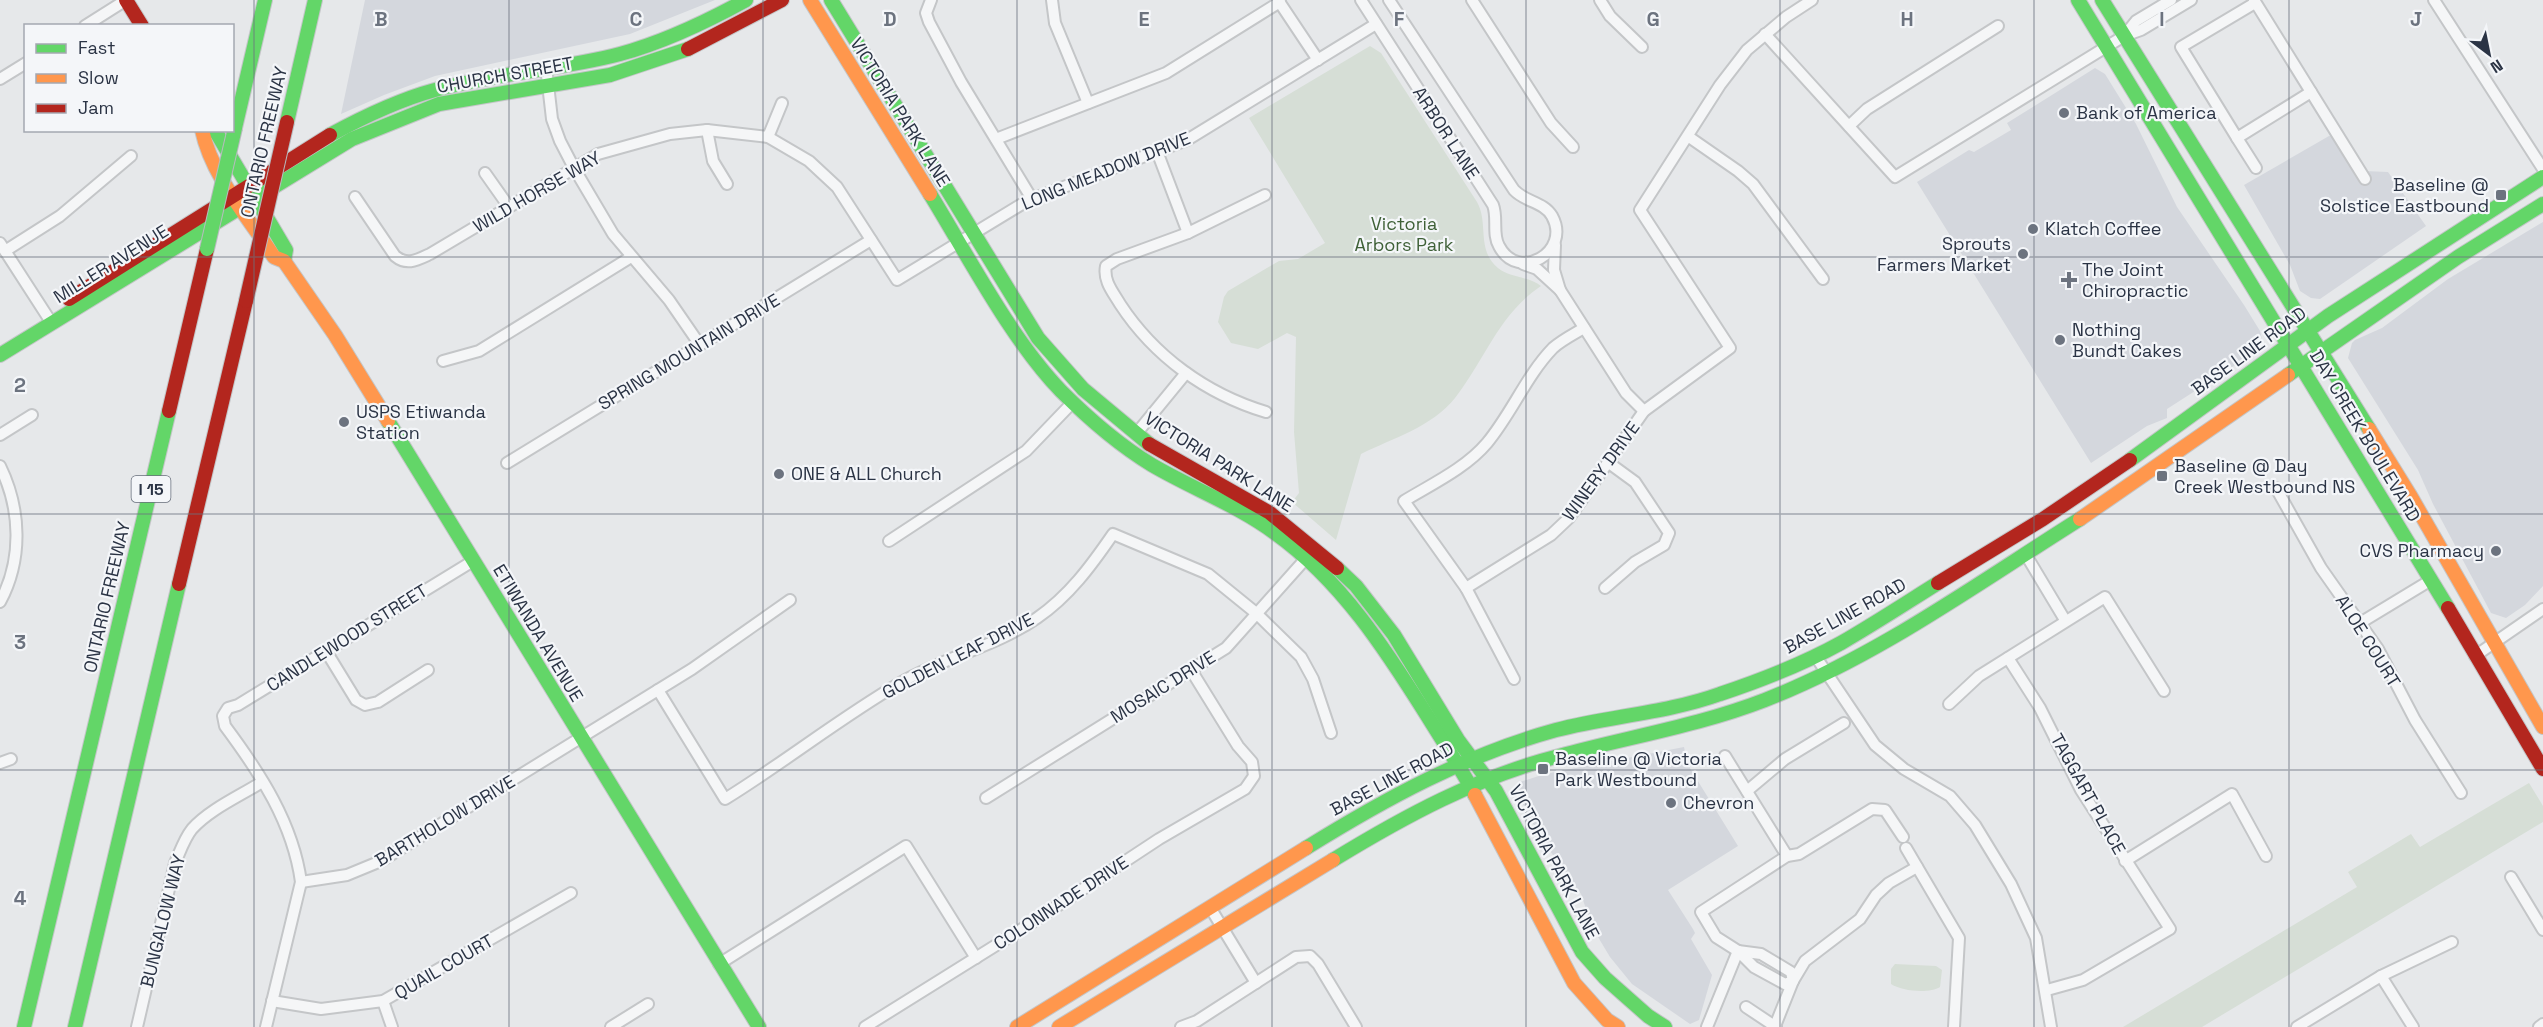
<svg xmlns="http://www.w3.org/2000/svg" width="2543" height="1027" viewBox="0 0 2543 1027" font-family="'Space Grotesk',sans-serif">
  <rect width="100%" height="100%" fill="#e6e8ea"/>
  <!-- built -->
  <g fill="#d4d7dd">
    <polygon points="365,0 715,0 630,34 435,76 384,95 341,114"/>
    <polygon points="2095,68 2105,74 2136,124 2177,207 2244,305 2260,331 2262,340 2254,353 2167,409 2167,418 2147,426 2091,463 1917,182 1969,150 1974,152 2011,130 2007,123"/>
    <polygon points="2342,134 2364,171 2388,172 2426,226 2320,299 2311,298 2300,291 2290,265 2244,185 2329,136"/>
    <polygon points="2543,222 2543,586 2525,605 2506,618 2491,613 2433,504 2418,470 2348,358 2352,343 2355,340 2382,328 2448,279"/>
    <polygon points="1684,747 1688,765 1738,846 1668,890 1693,929 1695,933 1691,939 1712,975 1699,1020 1690,1024 1632,984 1610,957 1592,927 1581,894 1540,837 1515,789 1520,782 1545,774"/>
  </g>
  <!-- green -->
  <g fill="#d6ded6">
    <path d="M1370 46 1381 53 1477 202C1489 223 1476 250 1498 268 1510 278 1528 276 1541 286 1498 315 1485 360 1455 398 1432 427 1393 438 1361 454L1336 540 1292 502 1299 493 1294 432 1296 337 1287 333 1258 349 1231 343 1218 322 1224 297 1228 291 1279 261 1298 259 1325 243 1249 118Z"/>
    <polygon points="2529,783 2543,806 2543,822 2202,1027 2123,1027 2357,887 2348,872 2411,834 2420,847"/>
    <path d="M1895 964 1936 966 1942 970 1940 987C1929 994 1901 991 1891 984V969Z"/>
  </g>
  <g fill="none" stroke-linecap="round" stroke-linejoin="round">
    <!-- street casing -->
    <g stroke="#c4c6c8" stroke-width="14">
      <g id="street">
        <polyline points="931,0 926,13 929,22 961,82 1032,199"/>
        <polyline points="1052,0 1055,23 1088,103"/>
        <polyline points="1278,0 1318,60"/>
        <path d="M1361 0 1493 205C1498 218 1492 234 1499 246 1518 283 1572 252 1552 216 1544 202 1525 202 1514 190L1389 0"/>
        <polyline points="1472,0 1551,123 1573,147"/>
        <polyline points="1600,0 1610,16 1642,47"/>
        <polyline points="2254,0 2365,179"/>
        <polyline points="2434,0 2543,169"/>
        <polyline points="2255,3 2181,47 2237,138 2311,92"/>
        <polyline points="85,26 126,0"/>
        <polyline points="1765,34 1895,177 2124,36 2141,30 2191,0"/>
        <polyline points="2124,36 2136,21 2171,0"/>
        <polyline points="546,67 552,119 560,141 574,168 613,234 669,300 700,345"/>
        <polyline points="0,79 26,63"/>
        <polyline points="1849,126 1867,109 1998,26"/>
        <polyline points="707,130 713,161 727,184"/>
        <polyline points="768,137 782,103"/>
        <polyline points="1689,137 1738,171 1753,184 1823,279"/>
        <polyline points="2237,138 2256,168"/>
        <polyline points="996,139 1166,73 1280,2"/>
        <polyline points="1158,154 1188,233"/>
        <polyline points="485,173 509,207"/>
        <path d="M1265 195 1188 233 1117 259 1106 266C1103 281 1113 292 1120 304 1154 356 1206 394 1266 412"/>
        <path d="M355 197 395 256C407 266 417 260 430 254L598 154 670 134 707 130 768 137 809 161 837 187 897 280 1027 201 1187 140 1376 24"/>
        <polyline points="0,243 51,322"/>
        <polyline points="5,251 60,216 131,156"/>
        <polyline points="1523,264 1537,269 1560,290 1554,270 1555,245"/>
        <polyline points="1560,290 1626,393 1644,411"/>
        <polyline points="443,361 479,351 631,257"/>
        <polyline points="1136,434 1186,373"/>
        <polyline points="0,435 32,415"/>
        <polyline points="507,463 871,240"/>
        <path d="M0 466C21 509 23 559 0 602"/>
        <polyline points="2276,488 2321,568 2378,649 2415,720 2461,793"/>
        <polyline points="889,541 1026,451 1073,402"/>
        <polyline points="2026,555 2065,620"/>
        <polyline points="1466,588 1551,535 1569,518 1644,411 1730,348 1640,210 1720,85 1747,50 1786,17 1812,0"/>
        <polyline points="1605,588 1635,562 1664,545 1669,533 1635,482 1609,463"/>
        <polyline points="2360,623 2431,580"/>
        <polyline points="326,651 356,700 365,705 378,702 428,670"/>
        <polyline points="2475,656 2543,609"/>
        <polyline points="1816,657 1875,745 1904,769 1950,796 1975,825 2011,884 2036,938 2051,1027"/>
        <polyline points="2008,658 2040,708 2081,790 2170,929 2083,980 2047,990"/>
        <path d="M1514 679 1466 588 1404 501C1432 484 1466 468 1487 443 1512 413 1526 376 1553 348 1562 340 1574 334 1584 328"/>
        <path d="M658 690 725 799C785 762 840 718 900 683 944 657 995 647 1037 618 1069 596 1091 566 1113 534L1208 574 1256 613 1301 657 1313 679 1331 733"/>
        <polyline points="1949,704 1979,676 2105,597 2164,691"/>
        <polyline points="1725,756 1787,856"/>
        <polyline points="0,763 11,759"/>
        <polyline points="1747,791 1785,759 1844,723"/>
        <polyline points="986,798 1226,648 1309,555"/>
        <polyline points="1906,848 1959,938 1954,1027"/>
        <polyline points="2125,861 2232,794 2266,856"/>
        <polyline points="2511,877 2543,930"/>
        <polyline points="301,882 347,875 381,861 692,669 790,600"/>
        <polyline points="1211,909 1256,983"/>
        <polyline points="1738,951 1761,954 1791,972 1793,981"/>
        <polyline points="719,964 906,846 976,958"/>
        <polyline points="2381,976 2413,1027"/>
        <polyline points="1793,981 1785,984 1754,967 1738,951 1716,937 1701,912 1787,856 1799,854 1872,809 1885,810 1903,837"/>
        <polyline points="272,1001 321,1009 383,1001 571,893"/>
        <polyline points="383,1001 392,1027"/>
        <polyline points="1746,1007 1776,1027"/>
        <polyline points="1775,1026 1793,981 1805,961 1860,919 1876,895 1889,883 1917,867"/>
        <path d="M137 1027 175 863C180 852 184 839 192 829 210 809 240 796 262 782"/>
        <path d="M266 1027 301 882C293 823 260 773 225 726L223 716 228 708 238 705 473 561"/>
        <polyline points="611,1027 648,1004"/>
        <polyline points="865,1027 1030,924 1159,839 1245,789 1254,776 1252,762 1238,746 1191,670"/>
        <polyline points="1181,1027 1197,1021 1296,957 1310,956 1318,964 1356,1027"/>
        <polyline points="1707,1027 1738,951"/>
        <polyline points="2297,1027 2381,976 2452,942"/>
        <polyline points="2539,1027 2543,1024"/>
      </g>
    </g>
    <!-- fast casing -->
    <g stroke="#c4c6c8" stroke-width="16">
      <g id="fast">
        <polyline points="831,0 1038,338 1083,389 1149,444"/>
        <polyline points="2078,0 2448,608"/>
        <polyline points="2102,0 2369,429"/>
        <polyline points="287,122 315,0"/>
        <polyline points="235,128 265,0"/>
        <polyline points="211,130 216,132 286,250 284,261"/>
        <path d="M330 135C363 117 398 100 435 90 496 73 559 70 620 54 664 42 706 22 746 0"/>
        <path d="M930 194C968 256 1011 339 1061 391 1088 418 1119 445 1152 465 1193 489 1237 505 1275 533 1341 580 1386 650 1428 717 1444 743 1461 768 1475 795"/>
        <polyline points="0,355 352,139 439,104 610,75 688,49"/>
        <polyline points="2288,375 2458,257 2543,204"/>
        <polyline points="388,421 759,1027"/>
        <polyline points="2130,460 2328,316 2543,177"/>
        <polyline points="1337,568 1356,586 1394,635 1458,740 1496,791 1582,952 1605,978 1648,1016 1665,1027"/>
        <path d="M1306 848C1385 799 1465 755 1556 730 1610 716 1667 713 1720 694 1762 680 1803 664 1841 643 1874 624 1906 603 1938 583"/>
        <path d="M1333 860C1405 816 1477 777 1559 756 1628 737 1698 726 1765 700 1878 656 1978 583 2080 519"/>
        <polyline points="24,1027 169,411"/>
        <polyline points="75,1027 179,584"/>
      </g>
    </g>
    <!-- slow casing -->
    <g stroke="#c4c6c8" stroke-width="16">
      <g id="slow">
        <polyline points="810,0 930,194"/>
        <path d="M202 130C212 177 249 218 274 257L284 261 335 335 388 421"/>
        <polyline points="2369,429 2411,497 2543,727"/>
        <polyline points="2080,519 2288,375"/>
        <polyline points="1475,795 1574,983 1607,1020 1618,1027"/>
        <polyline points="1017,1027 1306,848"/>
        <polyline points="1059,1027 1333,860"/>
      </g>
    </g>
    <!-- jam casing -->
    <g stroke="#c4c6c8" stroke-width="16">
      <g id="jam">
        <polyline points="126,0 142,26"/>
        <polyline points="688,49 782,0"/>
        <polyline points="69,299 330,135"/>
        <polyline points="169,411 207,249"/>
        <polyline points="1149,444 1270,513 1337,568"/>
        <polyline points="1938,583 2043,519 2130,460"/>
        <polyline points="179,584 246,301"/>
        <polyline points="2448,608 2543,769"/>
      </g>
    </g>
    <!-- street -->
    <use href="#street" stroke="#f5f6f7" stroke-width="10"/>
    <!-- fast -->
    <use href="#fast" stroke="#63d668" stroke-width="14"/>
    <!-- slow -->
    <use href="#slow" stroke="#ff974d" stroke-width="14"/>
    <!-- jam -->
    <use href="#jam" stroke="#b3261e" stroke-width="14"/>
    <!-- fast-bridge casing -->
    <g stroke="#b8bbbf" stroke-width="16" stroke-linecap="butt">
      <polyline id="fast-bridge" points="207,249 235,128"/>
    </g>
    <!-- jam-bridge casing -->
    <g stroke="#b8bbbf" stroke-width="16" stroke-linecap="butt">
      <polyline id="jam-bridge" points="246,301 287,122"/>
    </g>
    <!-- fast-bridge -->
    <use href="#fast-bridge" stroke="#63d668" stroke-width="14"/>
    <!-- jam-bridge -->
    <use href="#jam-bridge" stroke="#b3261e" stroke-width="14"/>
  </g>
  <!-- grid -->
  <path fill="none" stroke="#6c737f" stroke-width="1.5" stroke-opacity="0.55" d="M254 0V1027M509 0V1027M763 0V1027M1017 0V1027M1272 0V1027M1526 0V1027M1780 0V1027M2034 0V1027M2289 0V1027M0 257H2543M0 514H2543M0 770H2543"/>
  <!-- markers -->
  <g fill="#6c737f" stroke="#f4f6f9" stroke-width="2">
    <circle cx="2064" cy="113" r="6"/>
    <rect x="2495" y="189" width="12" height="12" rx="3"/>
    <circle cx="2033" cy="229" r="6"/>
    <circle cx="2023" cy="254" r="6"/>
    <path d="M2066 271h6v6h6v6h-6v6h-6v-6h-6v-6h6z"/>
    <circle cx="2060" cy="340" r="6"/>
    <circle cx="344" cy="422" r="6"/>
    <circle cx="779" cy="474" r="6"/>
    <rect x="2156" y="470" width="12" height="12" rx="3"/>
    <circle cx="2496" cy="551" r="6"/>
    <rect x="1537" y="763" width="12" height="12" rx="3"/>
    <circle cx="1671" cy="803" r="6"/>
  </g>
  <g text-anchor="middle" stroke-width="4.5" stroke-linejoin="round" paint-order="stroke">
    <!-- shield labels -->
    <rect fill="#f4f6f9" stroke="#676e7b" stroke-width="1.5" x="131.5" y="476" width="39" height="26" rx="4.5"/>
    <g font-size="16" font-weight="bold" fill="#2b3445">
      <text x="151" y="495">I 15</text>
    </g>
    <!-- street labels -->
    <g font-size="18" fill="#2b3445" stroke="#f4f6f9">
      <text transform="translate(505 75) rotate(-10)" y="6">CHURCH STREET</text>
      <text transform="translate(900 112) rotate(58)" y="6">VICTORIA PARK LANE</text>
      <text transform="translate(1446 133) rotate(57)" y="6">ARBOR LANE</text>
      <text transform="translate(264 142) rotate(-77)" y="6">ONTARIO FREEWAY</text>
      <text transform="translate(1106 171) rotate(-22)" y="6">LONG MEADOW DRIVE</text>
      <text transform="translate(537 192) rotate(-30)" y="6">WILD HORSE WAY</text>
      <text transform="translate(111 264) rotate(-32)" y="6">MILLER AVENUE</text>
      <text transform="translate(2249 351) rotate(-36)" y="6">BASE LINE ROAD</text>
      <text transform="translate(689 352) rotate(-31)" y="6">SPRING MOUNTAIN DRIVE</text>
      <text transform="translate(2365 436) rotate(59)" y="6">DAY CREEK BOULEVARD</text>
      <text transform="translate(1219 462) rotate(32)" y="6">VICTORIA PARK LANE</text>
      <text transform="translate(1601 471) rotate(-54)" y="6">WINERY DRIVE</text>
      <text transform="translate(107 597) rotate(-77)" y="6">ONTARIO FREEWAY</text>
      <text transform="translate(1845 616) rotate(-29)" y="6">BASE LINE ROAD</text>
      <text transform="translate(538 633) rotate(59)" y="6">ETIWANDA AVENUE</text>
      <text transform="translate(347 638) rotate(-32)" y="6">CANDLEWOOD STREET</text>
      <text transform="translate(2368 641) rotate(58)" y="6">ALOE COURT</text>
      <text transform="translate(958 656) rotate(-27)" y="6">GOLDEN LEAF DRIVE</text>
      <text transform="translate(1163 687) rotate(-32)" y="6">MOSAIC DRIVE</text>
      <text transform="translate(1392 779) rotate(-28)" y="6">BASE LINE ROAD</text>
      <text transform="translate(2088 794) rotate(61)" y="6">TAGGART PLACE</text>
      <text transform="translate(445 821) rotate(-31)" y="6">BARTHOLOW DRIVE</text>
      <text transform="translate(1554 862) rotate(62)" y="6">VICTORIA PARK LANE</text>
      <text transform="translate(1061 903) rotate(-33)" y="6">COLONNADE DRIVE</text>
      <text transform="translate(163 921) rotate(-76)" y="6">BUNGALOW WAY</text>
      <text transform="translate(444 967) rotate(-30)" y="6">QUAIL COURT</text>
    </g>
    <!-- poi labels -->
    <g font-size="18" fill="#2b3445" stroke="#f4f6f9" text-anchor="start">
      <text x="2076" y="119">Bank of America</text>
      <text x="2489" y="191" text-anchor="end">Baseline @<tspan x="2489" dy="21">Solstice Eastbound</tspan></text>
      <text x="2045" y="235">Klatch Coffee</text>
      <text x="2011" y="250" text-anchor="end">Sprouts<tspan x="2011" dy="21">Farmers Market</tspan></text>
      <text x="2082" y="276">The Joint<tspan x="2082" dy="21">Chiropractic</tspan></text>
      <text x="2072" y="336">Nothing<tspan x="2072" dy="21">Bundt Cakes</tspan></text>
      <text x="356" y="418">USPS Etiwanda<tspan x="356" dy="21">Station</tspan></text>
      <text x="2174" y="472">Baseline @ Day<tspan x="2174" dy="21">Creek Westbound NS</tspan></text>
      <text x="791" y="480">ONE &amp; ALL Church</text>
      <text x="2484" y="557" text-anchor="end">CVS Pharmacy</text>
      <text x="1555" y="765">Baseline @ Victoria<tspan x="1555" dy="21">Park Westbound</tspan></text>
      <text x="1683" y="809">Chevron</text>
    </g>
    <!-- park labels -->
    <g font-size="18" fill="#3f6138" stroke="#f4f6f9">
      <text x="1404" y="230">Victoria<tspan x="1404" dy="21">Arbors Park</tspan></text>
    </g>
  </g>
  <g font-size="20" text-anchor="middle" font-weight="bold" fill="#6c737f" stroke="#f4f6f9" stroke-width="4.5" stroke-linejoin="round" paint-order="stroke">
    <text x="381" y="26">B</text>
    <text x="636" y="26">C</text>
    <text x="890" y="26">D</text>
    <text x="1144" y="26">E</text>
    <text x="1399" y="26">F</text>
    <text x="1653" y="26">G</text>
    <text x="1907" y="26">H</text>
    <text x="2162" y="26">I</text>
    <text x="2416" y="26">J</text>
    <text x="20" y="392">2</text>
    <text x="20" y="649">3</text>
    <text x="20" y="905">4</text>
  </g>
  <!-- legend -->
  <rect x="24" y="24" width="210" height="108" fill="#f4f6f9" stroke="#a4a8b1" stroke-width="1.5"/>
  <rect x="36" y="44" width="30" height="9" fill="#63d668" stroke="#a4a8b1" stroke-width="1.5"/>
  <text x="78" y="54" font-size="18" fill="#2b3445">Fast</text>
  <rect x="36" y="74" width="30" height="9" fill="#ff974d" stroke="#a4a8b1" stroke-width="1.5"/>
  <text x="78" y="84" font-size="18" fill="#2b3445">Slow</text>
  <rect x="36" y="104" width="30" height="9" fill="#b3261e" stroke="#a4a8b1" stroke-width="1.5"/>
  <text x="78" y="114" font-size="18" fill="#2b3445">Jam</text>
  <!-- north arrow -->
  <g transform="translate(2489 54) rotate(148)" stroke="#f4f6f9" stroke-width="4.5" paint-order="stroke">
  <path d="M0-4.5L10 22L0 15L-10 22Z" fill="#2b3445"/>
  <text y="-9" font-size="16" font-weight="bold" text-anchor="middle" fill="#2b3445">N</text>
  </g>
</svg>
